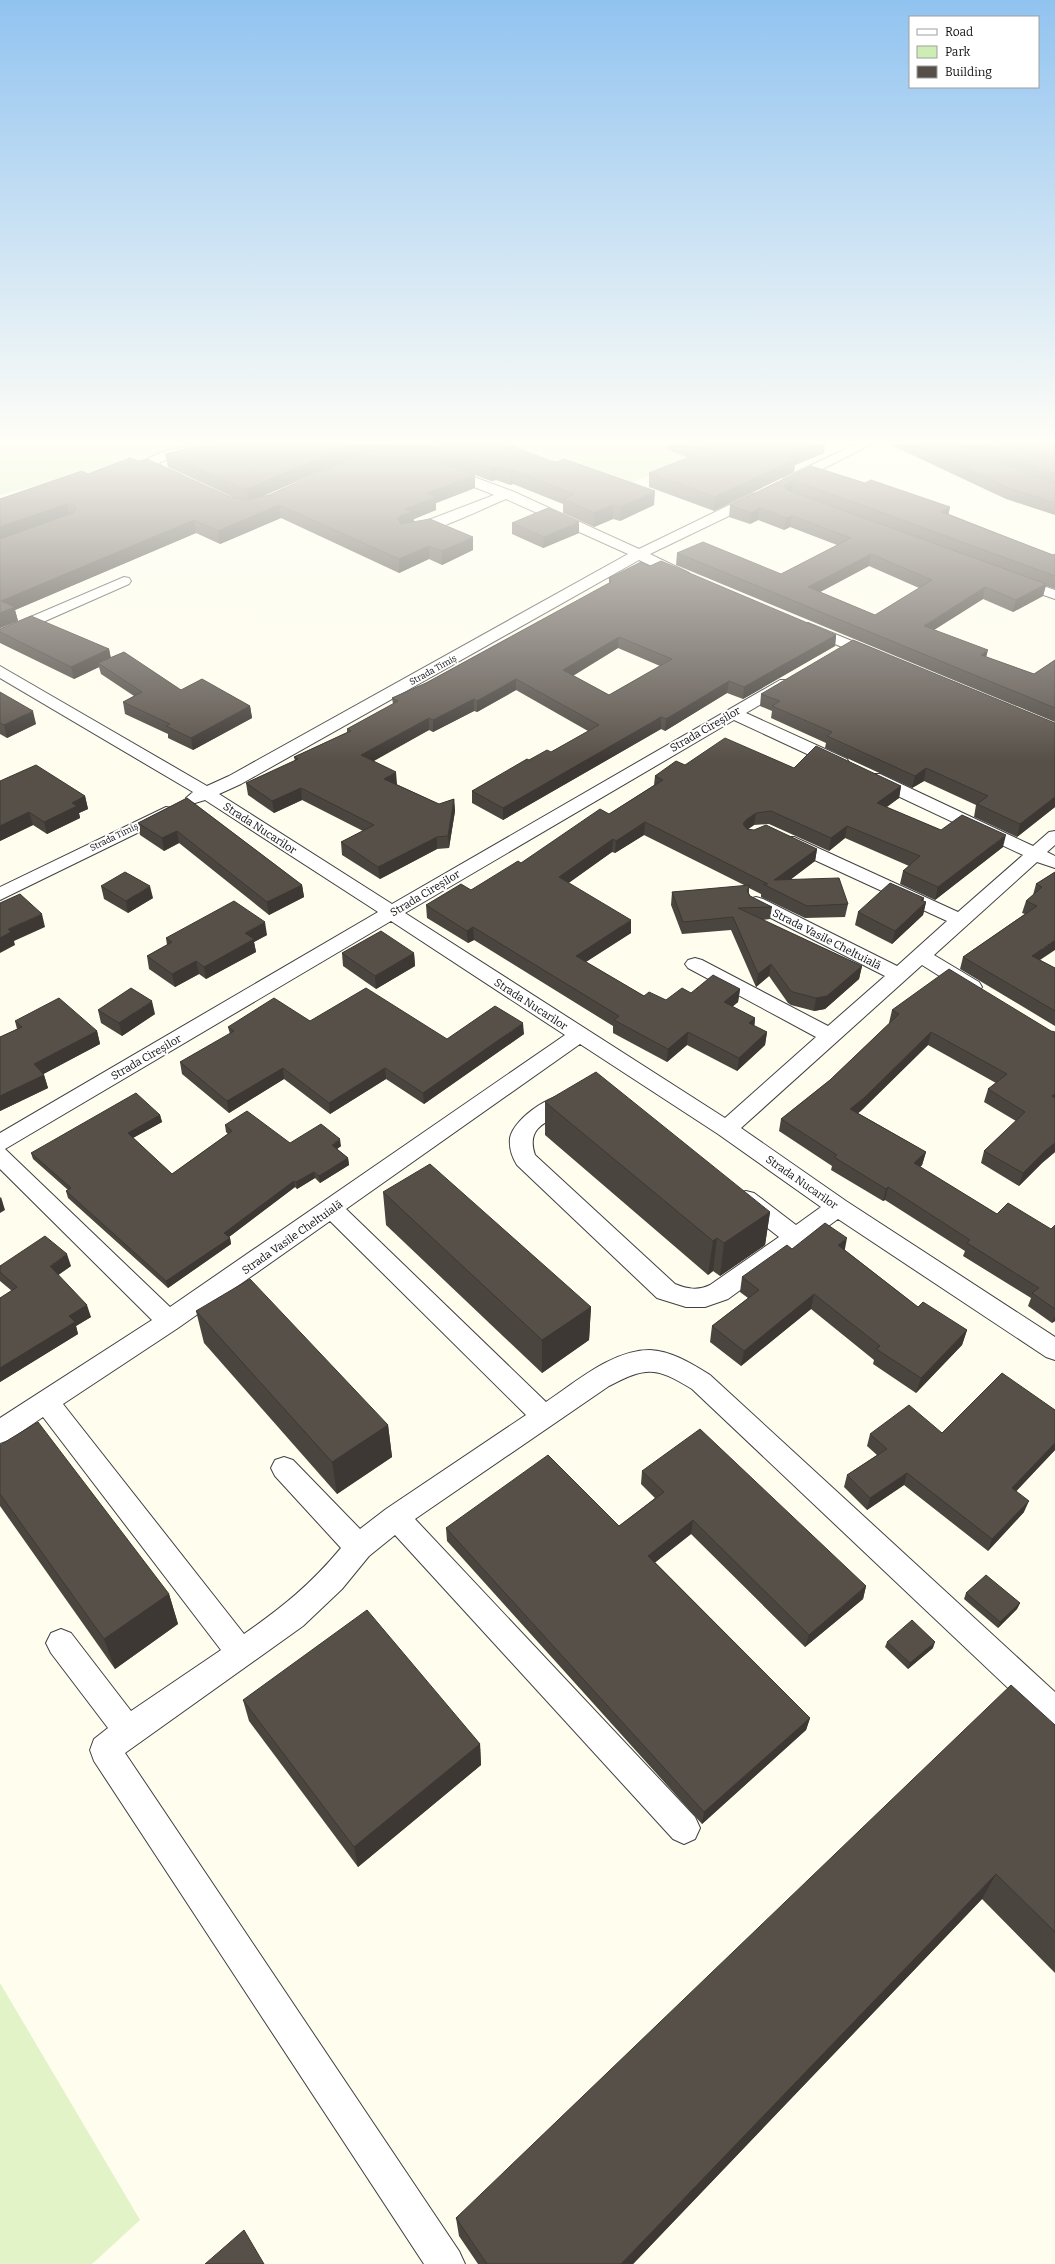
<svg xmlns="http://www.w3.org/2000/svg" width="1055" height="2264" viewBox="0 0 1055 2264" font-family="Bitter,serif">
  <rect width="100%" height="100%" fill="#fffdee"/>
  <!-- green -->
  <g fill="#ceedb5">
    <polygon points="0,444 246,444 72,476 0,495"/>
    <polygon points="475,444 704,444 716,447 626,485 563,459 539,467"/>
  </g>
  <!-- pitch -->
  <polygon fill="#e1f3c7" points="0,1983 140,2220 92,2264 0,2264"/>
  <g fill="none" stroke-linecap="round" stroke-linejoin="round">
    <!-- minor casing -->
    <g stroke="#414141" stroke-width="2">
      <g id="minor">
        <polygon points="856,444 871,444 794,484 784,484 782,481 784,478"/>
        <path d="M196 445 202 449 200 452 173 457 159 463 161 466 181 475 182 478 181 481C170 483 152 474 146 465L149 458 166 451Z"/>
        <path d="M447 467 512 491 639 549 752 494 757 493 764 497 762 500 650 554 689 573 691 576 689 579H679L639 560 241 784 219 794 392 904 780 680H792L794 683 792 686 746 713 847 759 849 763 847 767H835L734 720 405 913 725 1118 816 1037 688 968 685 964 688 960 695 958 702 960 828 1026 885 976 749 907 747 903 749 899 756 897 763 899 897 966 947 921 782 845 779 841 782 837H794L958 912 1023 855 868 782 865 778 868 774H880L1033 846 1049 832 1055 831V845L1047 852 1055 856V868L1037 862 934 955 979 982 982 987 979 992 972 993 965 992 922 965 741 1128 846 1201 1055 1337V1360L1046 1357 838 1219 728 1299 705 1307H686L657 1298 517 1165C512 1157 509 1148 510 1138 514 1117 558 1088 578 1094L581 1099C567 1121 522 1117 535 1155L675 1284C687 1289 698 1291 710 1285L779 1237 738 1205 735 1199 738 1193 746 1191 754 1193 796 1225 821 1207 718 1134 580 1044 346 1209 546 1402C576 1382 612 1350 650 1350 672 1351 692 1364 710 1375L1055 1692V1726L1044 1722 692 1389C656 1367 647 1366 609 1386L415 1519 695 1817 700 1828 695 1839 684 1844 673 1839 395 1535 369 1556 342 1589 303 1626 125 1753 459 2251 465 2264H424L94 1761 90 1750 94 1739 108 1728 51 1653 46 1643 51 1633 61 1629 71 1633 131 1711 221 1650 43 1417 9 1440 0 1443V1418L152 1320 0 1169V1133L378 912 205 800 195 803 189 802 186 798 193 792 0 678V666L207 786 229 776 628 554 506 499C486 507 422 539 405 535L403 532 405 529 494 495 442 474 441 471 442 468ZM391 921 565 1035 170 1307 5 1149ZM330 1221 526 1415 386 1509 360 1529 293 1460 284 1457 275 1460 271 1468 275 1476 341 1548C311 1584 283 1607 244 1634L63 1404 178 1328Z"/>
        <polygon points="124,577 129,578 131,581 129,584 0,641 0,630"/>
        <polygon points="1017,577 1055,590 1055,599 1012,584 1010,581 1012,578"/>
        <polygon points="808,623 879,652 882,655 879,658 869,658 803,631 800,628 803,625"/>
        <polygon points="166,807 172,808 175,812 172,816 0,900 0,887"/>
      </g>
    </g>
    <!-- minor -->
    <use href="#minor" fill="#fff" fill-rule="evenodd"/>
  </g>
  <!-- wall -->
  <g fill="#4b453f" fill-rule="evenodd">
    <path d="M217 444H506L654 505 620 521 613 519 594 527 563 513V504L513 484 510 485 496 480 491 481 475 475V488L436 503V510L414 519V522L473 550 442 565 429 559 399 573 281 518 220 544 196 533 15 610 18 621 0 628V499L88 474 138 461 231 497 235 498 168 467 165 454ZM349 459 269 495 261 497Z"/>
    <polygon points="667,444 825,444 824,453 795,465 794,472 714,511 649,487 649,473 689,458 666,449"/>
    <polygon points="891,444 1055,444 1055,515 1006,499 891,445"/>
    <path d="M811 466 949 514 1053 555 1055 554V589L1046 586 1043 596 1013 612 983 599 934 630 986 657 1034 674 1055 660V722L676 565 677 553 781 574 837 545 790 527 784 530 758 520 750 524 729 517 730 505ZM869 566 919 588 875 615 820 592Z"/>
    <polygon points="512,523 579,533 543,548 512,534"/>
    <path d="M650 566 836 635 835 646 743 699 727 693 665 731 661 729 503 820 472 803V791L529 760 551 752 588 731 516 690 477 712 474 711 433 732 429 730 374 761 397 784H396L439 804 454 799 455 811 449 848 437 849 380 879 342 855 341 842 363 831 302 800 274 813 248 795 246 783 295 761 294 757 347 732V729L393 704 392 698 426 683 609 583V578ZM618 648 660 666 609 695 573 676Z"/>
    <polygon points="0,629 109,649 111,658 181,690 250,706 252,718 193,750 168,738 168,734 125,714 123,702 134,696 101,674 99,667 74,679 0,643"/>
    <polygon points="0,692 36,724 7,738 0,734"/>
    <polygon points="761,694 1055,723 1055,807 1017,837 974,817 976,805 924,781 912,788 825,748 826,743 771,718 772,711 760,706"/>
    <polygon points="685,765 794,768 901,786 899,798 886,807 941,830 1003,847 935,900 900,884 903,871 909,866 845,838 829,851 769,824 754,825 748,829 817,849 815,861 790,880 848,904 845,917 805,918 761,897 761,894 749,888 749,893 750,896 772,907 770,919 763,920 862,966 859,979 825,1009 814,1011 791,1005 788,1003 769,976 756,987 731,930 682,934 671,905 672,892 746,886 644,835 615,853 612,852 568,883 631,933 586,962 644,996 666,1000 691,993 740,989 738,1002 732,1007 755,1018 754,1026 767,1032 765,1045 737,1071 687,1045 667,1062 613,1033 613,1026 474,940 468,943 427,918 426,905 471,890 521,863 609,814 654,785 655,776"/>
    <polygon points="0,781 85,796 88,809 79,813 80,818 47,834 33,825 0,841"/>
    <polygon points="187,798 302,885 304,897 269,915 179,843 164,851 140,835 138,823"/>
    <polygon points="1055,872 1040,960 1055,968 1055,1026 960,969 963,957 1025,914 1022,913 1026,901 1033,895 1036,884"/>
    <polygon points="101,886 153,898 128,913 104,899"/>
    <polygon points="924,898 923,901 926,902 923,915 892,944 855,925 858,912"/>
    <polygon points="267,935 254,942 256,952 206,979 199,974 175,987 149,969 147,956 167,945 166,938"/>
    <polygon points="342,953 414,953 415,966 376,989 343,966"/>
    <polygon points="98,1010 155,1014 122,1036 101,1023"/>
    <polygon points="892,1010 1055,1032 1055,1152 1042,1163 1019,1186 981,1163 984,1151 1016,1121 984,1102 988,1089 996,1083 928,1045 858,1113 926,1152 922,1165 920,1167 997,1214 1051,1229 1055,1225 1055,1321 1052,1323 1028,1306 1031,1298 963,1256 965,1251 885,1200 883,1201 831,1170 832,1166 779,1131 781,1119 830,1080 890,1023 889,1023"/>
    <polygon points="15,1021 97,1031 100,1044 43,1074 44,1075 48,1088 0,1111 0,1037 17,1029"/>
    <polygon points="310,1021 447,1039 524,1034 424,1104 386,1079 330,1114 284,1079 229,1113 182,1074 180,1062 230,1034 228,1027"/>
    <polygon points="545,1102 770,1212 765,1245 720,1276 713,1271 708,1275 545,1135"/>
    <polygon points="160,1115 162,1122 133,1138 172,1174 228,1134 226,1132 225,1125 290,1143 341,1146 337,1149 348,1158 349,1165 320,1183 315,1178 297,1189 295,1187 229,1237 230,1238 231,1244 168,1288 68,1198 66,1191 68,1190 33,1159 31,1153"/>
    <polygon points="383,1192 591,1307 589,1340 542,1373 386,1225"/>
    <polygon points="792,1249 845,1250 918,1307 967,1330 962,1345 916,1393 873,1364 874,1360 811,1309 741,1366 710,1342 712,1326 748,1298 740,1292 742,1277"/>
    <polygon points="0,1266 71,1266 58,1275 91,1317 76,1326 78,1334 0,1382 0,1298 12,1291 0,1281"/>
    <polygon points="196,1311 388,1425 392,1457 337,1494 204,1343"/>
    <polygon points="1055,1410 1055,1450 1016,1491 1024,1512 988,1551 904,1485 867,1510 844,1487 847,1475 877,1455 867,1446 870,1434 942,1433"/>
    <polygon points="0,1445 169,1594 178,1624 115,1669 0,1506"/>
    <polygon points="642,1471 866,1586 863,1599 805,1647 691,1534 655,1562 810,1718 806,1730 702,1824 447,1541 446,1528 619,1526 655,1498 641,1484"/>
    <polygon points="966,1593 1020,1603 1017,1609 998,1628 964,1599"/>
    <polygon points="887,1642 933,1648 908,1669 885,1647"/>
    <polygon points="243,1700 480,1744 481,1765 358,1867 249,1721"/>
    <polygon points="1055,1725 1055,1973 982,1899 633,2264 478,2264 459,2236 456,2218"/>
  </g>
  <!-- shaded-wall -->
  <g fill="#3d3833">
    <polygon points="352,444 389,444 390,450 354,457 249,502 247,489"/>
    <polygon points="814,444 825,444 824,453 795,465 794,472 714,511 715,497 786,456"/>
    <polygon points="496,466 496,480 491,481 491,468"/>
    <polygon points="512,470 513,484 510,485 510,471"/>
    <polygon points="475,475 475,488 436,503 436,510 414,519 414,525 399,532 398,519 405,509 427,493"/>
    <polygon points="793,480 792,492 783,498 784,486"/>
    <polygon points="655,491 654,505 620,521 621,507"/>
    <polygon points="67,504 70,517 0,541 0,527"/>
    <polygon points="279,505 281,518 220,544 218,531"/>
    <polygon points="613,505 613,519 594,527 594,513"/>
    <polygon points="950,507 948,518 941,512"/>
    <polygon points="760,508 758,520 750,524 751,513"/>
    <polygon points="792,516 790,527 784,530 786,518"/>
    <polygon points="194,520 196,533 15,610 18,621 0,628 0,613 1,601"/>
    <polygon points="579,522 579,533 543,548 544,537"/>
    <polygon points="473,537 473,550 442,565 442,551"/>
    <polygon points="429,546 429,559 399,573 399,559"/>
    <polygon points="871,554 869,566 807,599 808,587"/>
    <polygon points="1046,584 1043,596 1013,612 1016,600"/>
    <polygon points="985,587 983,599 921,638 924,626"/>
    <polygon points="836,635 835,646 743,699 744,687"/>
    <polygon points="619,637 618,648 562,682 563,670"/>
    <polygon points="109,649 111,660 98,663 99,667 74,679 71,667"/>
    <polygon points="988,650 985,662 981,655"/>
    <polygon points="516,679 516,690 477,712 477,701"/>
    <polygon points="729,681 727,693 665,731 666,719"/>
    <polygon points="474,699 474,711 433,732 433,720"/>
    <polygon points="250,706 252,718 193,750 191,738"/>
    <polygon points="33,711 36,724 7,738 4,725"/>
    <polygon points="661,717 661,729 503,820 503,808"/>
    <polygon points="429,718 429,730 362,767 361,755"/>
    <polygon points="926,768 924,781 912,788 915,776"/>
    <polygon points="396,772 397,784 385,791 384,779"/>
    <polygon points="901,786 899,798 875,816 877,803"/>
    <polygon points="301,788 302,800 274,813 272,801"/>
    <polygon points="85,796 88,809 79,813 80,818 47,834 44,822 72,803"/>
    <polygon points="1055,797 1055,807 1017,837 1020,824"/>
    <polygon points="454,799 455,811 449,848 448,836"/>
    <polygon points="29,812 33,825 0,841 0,826"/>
    <polygon points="756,813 754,825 744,832 743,824 746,820"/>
    <polygon points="645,822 644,835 615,853 616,841"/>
    <polygon points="847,826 845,838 829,851 831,838"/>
    <polygon points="177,831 179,843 164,851 162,838"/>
    <polygon points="1006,835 1003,847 935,900 938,887"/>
    <polygon points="437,837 437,849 380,879 378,867"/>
    <polygon points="613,839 612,852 559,890 559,877"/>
    <polygon points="817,849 815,861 775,891 774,880"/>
    <polygon points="302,885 304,897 269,915 267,902"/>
    <polygon points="150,886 153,898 128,913 126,901"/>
    <polygon points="924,898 922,906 926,902 923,915 892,944 895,931 921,900"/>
    <polygon points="42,914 45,927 14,941 15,945 0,953 0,938 8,929"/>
    <polygon points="631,920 631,933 576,968 576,956"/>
    <polygon points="265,922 267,935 254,942 256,952 206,979 204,967 245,933"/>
    <polygon points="473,927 474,940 468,943 467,931"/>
    <polygon points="1055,940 1055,950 1028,968 1032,956"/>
    <polygon points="414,953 415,966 376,989 375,976"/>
    <polygon points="196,961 199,974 175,987 172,974"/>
    <polygon points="771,964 769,976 756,987 758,974"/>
    <polygon points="862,966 859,979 825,1009 814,1011 816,998"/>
    <polygon points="740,989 738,1002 722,1015 724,1002"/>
    <polygon points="152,1001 155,1014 122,1036 119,1023"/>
    <polygon points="755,1018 754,1031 749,1023"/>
    <polygon points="523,1023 524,1034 424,1104 423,1093"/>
    <polygon points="97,1031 100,1044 38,1077 34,1064"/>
    <polygon points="688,1032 687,1045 667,1062 668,1049"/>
    <polygon points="767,1032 765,1045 737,1071 739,1058"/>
    <polygon points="931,1032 928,1045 861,1111 847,1121 850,1109"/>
    <polygon points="283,1068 284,1079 229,1113 227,1101"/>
    <polygon points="385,1068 386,1079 330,1114 329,1103"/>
    <polygon points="44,1075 48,1088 0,1111 0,1096"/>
    <polygon points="1055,1094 1055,1103 1052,1096"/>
    <polygon points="160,1115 162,1122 129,1140 128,1133"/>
    <polygon points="340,1139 341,1146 333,1152 332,1145"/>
    <polygon points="1055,1143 1055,1152 1042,1163 1019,1186 1023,1173 1046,1150"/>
    <polygon points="926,1152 922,1165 911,1176 914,1163"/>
    <polygon points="348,1158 349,1165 320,1183 319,1176"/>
    <polygon points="314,1172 315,1178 297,1189 296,1182"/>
    <polygon points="294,1181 295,1187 225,1240 224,1233"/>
    <polygon points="888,1187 885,1200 883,1201 886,1189"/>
    <polygon points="1,1197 5,1210 0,1213 0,1198"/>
    <polygon points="770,1212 765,1245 720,1276 724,1243"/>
    <polygon points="230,1238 231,1244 168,1288 166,1281"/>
    <polygon points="717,1238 713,1271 708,1275 713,1241"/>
    <polygon points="847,1238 844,1254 838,1245"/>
    <polygon points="67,1254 71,1266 54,1278 50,1266"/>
    <polygon points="814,1294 811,1309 741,1366 744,1351"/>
    <polygon points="87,1305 91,1317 76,1326 78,1334 0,1382 0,1368 69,1316"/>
    <polygon points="591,1307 589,1340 542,1373 542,1340"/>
    <polygon points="1055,1316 1055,1321 1052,1323"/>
    <polygon points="967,1330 962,1345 916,1393 921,1378"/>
    <polygon points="388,1425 392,1457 337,1494 332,1462"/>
    <polygon points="1055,1443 1055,1450 1008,1500 1012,1488"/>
    <polygon points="907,1473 904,1485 867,1510 870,1498"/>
    <polygon points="1029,1501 1024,1512 988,1551 992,1539"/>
    <polygon points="693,1520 691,1534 647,1569 648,1556"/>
    <polygon points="866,1586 863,1599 805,1647 809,1635"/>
    <polygon points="169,1594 178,1624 115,1669 104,1639"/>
    <polygon points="1020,1603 1017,1609 998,1628 1000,1622"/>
    <polygon points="935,1642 933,1648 908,1669 910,1663"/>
    <polygon points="810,1718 806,1730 702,1824 704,1812"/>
    <polygon points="480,1744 481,1765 358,1867 354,1847"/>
    <polygon points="996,1874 982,1899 633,2264 621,2264"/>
  </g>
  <!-- building -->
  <g fill="#575049" stroke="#3d3833" fill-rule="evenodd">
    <polygon points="206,444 212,444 213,445 217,444 352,444 247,489 241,488 165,454"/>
    <polygon points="426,444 506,444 551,461 557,462 564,459 655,491 621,507 613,505 594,513 563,499 574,494 512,470 510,471 496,466 491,468"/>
    <polygon points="689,444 814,444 786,456 795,459 715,497 649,473 707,450"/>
    <polygon points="913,444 957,444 1055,485 1055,503 1008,488"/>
    <polygon points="985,444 1055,444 1055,474"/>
    <polygon points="389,448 410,450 475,475 427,493 436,497 405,509 413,512 401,515 398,519 401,524 430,519 473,537 442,551 429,546 399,559 279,505 218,531 194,520 1,601 15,607 0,613 0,539 73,513 76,508 73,504 67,504 0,527 0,499 82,471 88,474 130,458 138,461 147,459 231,497 247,500 269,495 363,453"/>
    <path d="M811 466 865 483 871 480 950 507 941 512 1053 555 1055 554V576L793 480 784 486 787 490 1046 584 1016 600 985 587 924 626 988 650 981 655 1034 674 1055 660V708L677 553 703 542 781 574 851 538 792 516 786 518 760 508 751 513 730 505ZM871 554 932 580 875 615 808 587Z"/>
    <polygon points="548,508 579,522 544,537 512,523"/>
    <path d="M661 561 836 635 744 687 729 681 666 719 661 717 503 808 472 791 527 759 529 760 547 750 551 752 599 725 516 679 477 701 474 699 433 720 429 718 361 755 396 772 384 779 439 804 454 799 448 836 437 837 378 867 341 842 374 825 301 788 272 801 246 783 298 759 294 757 351 731 347 729 398 701 392 698 426 683 611 582 609 578 641 562 650 566ZM619 637 672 659 609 695 563 670Z"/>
    <polygon points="31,616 109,649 71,667 0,632 0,629"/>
    <polygon points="853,640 1055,723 1055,797 1020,824 977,804 988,796 926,768 915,776 827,736 832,732 772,706 780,701 761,694"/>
    <polygon points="124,652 181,690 202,679 250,706 191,738 166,726 170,724 123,702 142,692 98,663"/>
    <polygon points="0,692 33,711 4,725 0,723"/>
    <polygon points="725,738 794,768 816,746 901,786 877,803 941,830 962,815 1006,835 938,887 903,871 920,856 847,826 831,838 771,811 756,813 746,820 743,824 747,829 754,830 766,825 817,849 774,880 839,878 848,904 807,906 763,884 768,884 645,822 616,841 613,839 559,877 631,920 576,956 644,996 649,992 666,1000 682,988 691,993 713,975 740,989 724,1002 755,1018 749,1023 767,1032 739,1058 688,1032 668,1049 614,1020 619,1016 473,927 467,931 426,905 461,884 471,890 518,861 521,863 600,809 609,814 663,780 655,776 676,761 685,765"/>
    <polygon points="36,765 85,796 72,803 77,806 44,822 29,812 0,826 0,781"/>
    <polygon points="187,798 302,885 267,902 177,831 162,838 138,823"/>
    <polygon points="125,872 150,886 126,901 101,886"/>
    <polygon points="1055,872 1055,940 1032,956 1055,968 1055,1011 963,957 1037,906 1026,901 1042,887 1036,884"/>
    <polygon points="890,883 924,898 921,900 926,902 895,931 858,912"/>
    <polygon points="750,885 747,891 750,896 772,907 738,908 862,966 827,996 816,998 793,992 790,990 771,964 758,974 733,917 683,922 672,892"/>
    <polygon points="20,894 42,914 8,929 11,932 0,938 0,903"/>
    <polygon points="234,901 265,922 245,933 254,939 204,967 196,961 172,974 147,956 172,942 166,938"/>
    <polygon points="381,931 414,953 375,976 342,953"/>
    <polygon points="949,969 1051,1031 1055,1032 1055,1094 1052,1096 1055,1098 1055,1143 1046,1150 1023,1173 984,1151 1025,1112 988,1089 1007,1074 931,1032 864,1098 850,1109 926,1152 914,1163 997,1214 1008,1203 1051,1229 1055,1225 1055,1309 1032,1293 1039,1288 967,1243 970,1240 888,1187 886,1189 834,1157 837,1155 781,1119 830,1080 899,1014 892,1010"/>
    <polygon points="131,988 152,1001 119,1023 98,1010"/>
    <polygon points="366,988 447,1039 495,1006 523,1023 423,1093 385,1068 329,1103 283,1068 227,1101 180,1062 234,1031 228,1027 274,998 310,1021"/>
    <polygon points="59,998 97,1031 34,1064 44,1075 0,1096 0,1037 22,1027 15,1021"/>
    <polygon points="596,1072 770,1212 724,1243 717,1238 713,1241 545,1102"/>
    <polygon points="136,1093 160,1115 128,1133 172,1174 232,1131 225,1125 247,1111 290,1143 321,1124 340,1139 332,1145 348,1158 319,1176 314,1172 296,1182 294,1181 224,1233 230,1238 166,1281 66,1191 71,1188 31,1153"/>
    <polygon points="430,1164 591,1307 542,1340 383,1192"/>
    <polygon points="825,1223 847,1238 838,1245 918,1307 923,1302 967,1330 921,1378 876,1349 880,1346 814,1294 744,1351 712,1326 759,1290 742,1277 787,1245 792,1249"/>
    <polygon points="45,1236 67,1254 50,1266 87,1305 69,1316 75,1322 0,1368 0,1298 17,1287 0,1272 0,1266"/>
    <polygon points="250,1279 388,1425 332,1462 196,1311"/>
    <polygon points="1002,1373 1055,1410 1055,1443 1012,1488 1029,1501 992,1539 907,1473 870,1498 847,1475 887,1449 870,1434 909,1405 942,1433"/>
    <polygon points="38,1422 169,1594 104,1639 0,1494 0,1445"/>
    <polygon points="700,1429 866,1586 809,1635 693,1520 648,1556 810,1718 704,1812 446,1528 548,1455 619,1526 664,1492 642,1471"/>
    <polygon points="986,1575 1020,1603 1000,1622 966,1593"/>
    <polygon points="367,1610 480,1744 354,1847 243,1700"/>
    <polygon points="912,1620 935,1642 910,1663 887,1642"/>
    <polygon points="1011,1685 1055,1725 1055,1932 996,1874 621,2264 487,2264 456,2218"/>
    <polygon points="244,2230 264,2264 205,2264"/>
  </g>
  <!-- sky -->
  <linearGradient id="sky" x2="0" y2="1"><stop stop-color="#91c3f0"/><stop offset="0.58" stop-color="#fffef7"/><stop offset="1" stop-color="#fffef7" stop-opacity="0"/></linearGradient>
  <rect width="1055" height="761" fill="url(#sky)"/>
  <g text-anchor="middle" stroke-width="4" stroke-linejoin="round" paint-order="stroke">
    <!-- far-street labels -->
    <g font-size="9" fill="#0e0e0e" stroke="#fff">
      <text transform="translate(433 670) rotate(-29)" y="3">Strada Timiș</text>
      <text transform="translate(114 837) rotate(-26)" y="3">Strada Timiș</text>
    </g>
    <!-- street labels -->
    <g font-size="11" fill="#0e0e0e" stroke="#fff">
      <text transform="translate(705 729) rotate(-30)" y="4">Strada Cireșilor</text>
      <text transform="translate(260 828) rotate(33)" y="4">Strada Nucarilor</text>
      <text transform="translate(425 893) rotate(-31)" y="4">Strada Cireșilor</text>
      <text transform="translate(827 939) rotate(27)" y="4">Strada Vasile Cheltuială</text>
      <text transform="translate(531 1004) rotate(33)" y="4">Strada Nucarilor</text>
      <text transform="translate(146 1057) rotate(-30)" y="4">Strada Cireșilor</text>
      <text transform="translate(802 1182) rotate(35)" y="4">Strada Nucarilor</text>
      <text transform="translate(292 1237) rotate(-35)" y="4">Strada Vasile Cheltuială</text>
    </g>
  </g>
  <!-- legend -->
  <rect x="909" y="16" width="130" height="72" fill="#ffffff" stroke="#9f9f9f"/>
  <rect x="917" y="29" width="20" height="6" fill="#ffffff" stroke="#9f9f9f"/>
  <text x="945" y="36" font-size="12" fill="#0e0e0e">Road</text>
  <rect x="917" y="46" width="20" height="12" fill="#ceedb5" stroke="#9f9f9f"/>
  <text x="945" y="56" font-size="12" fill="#0e0e0e">Park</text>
  <rect x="917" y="66" width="20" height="12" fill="#575049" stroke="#9f9f9f"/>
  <text x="945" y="76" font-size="12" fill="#0e0e0e">Building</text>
</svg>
